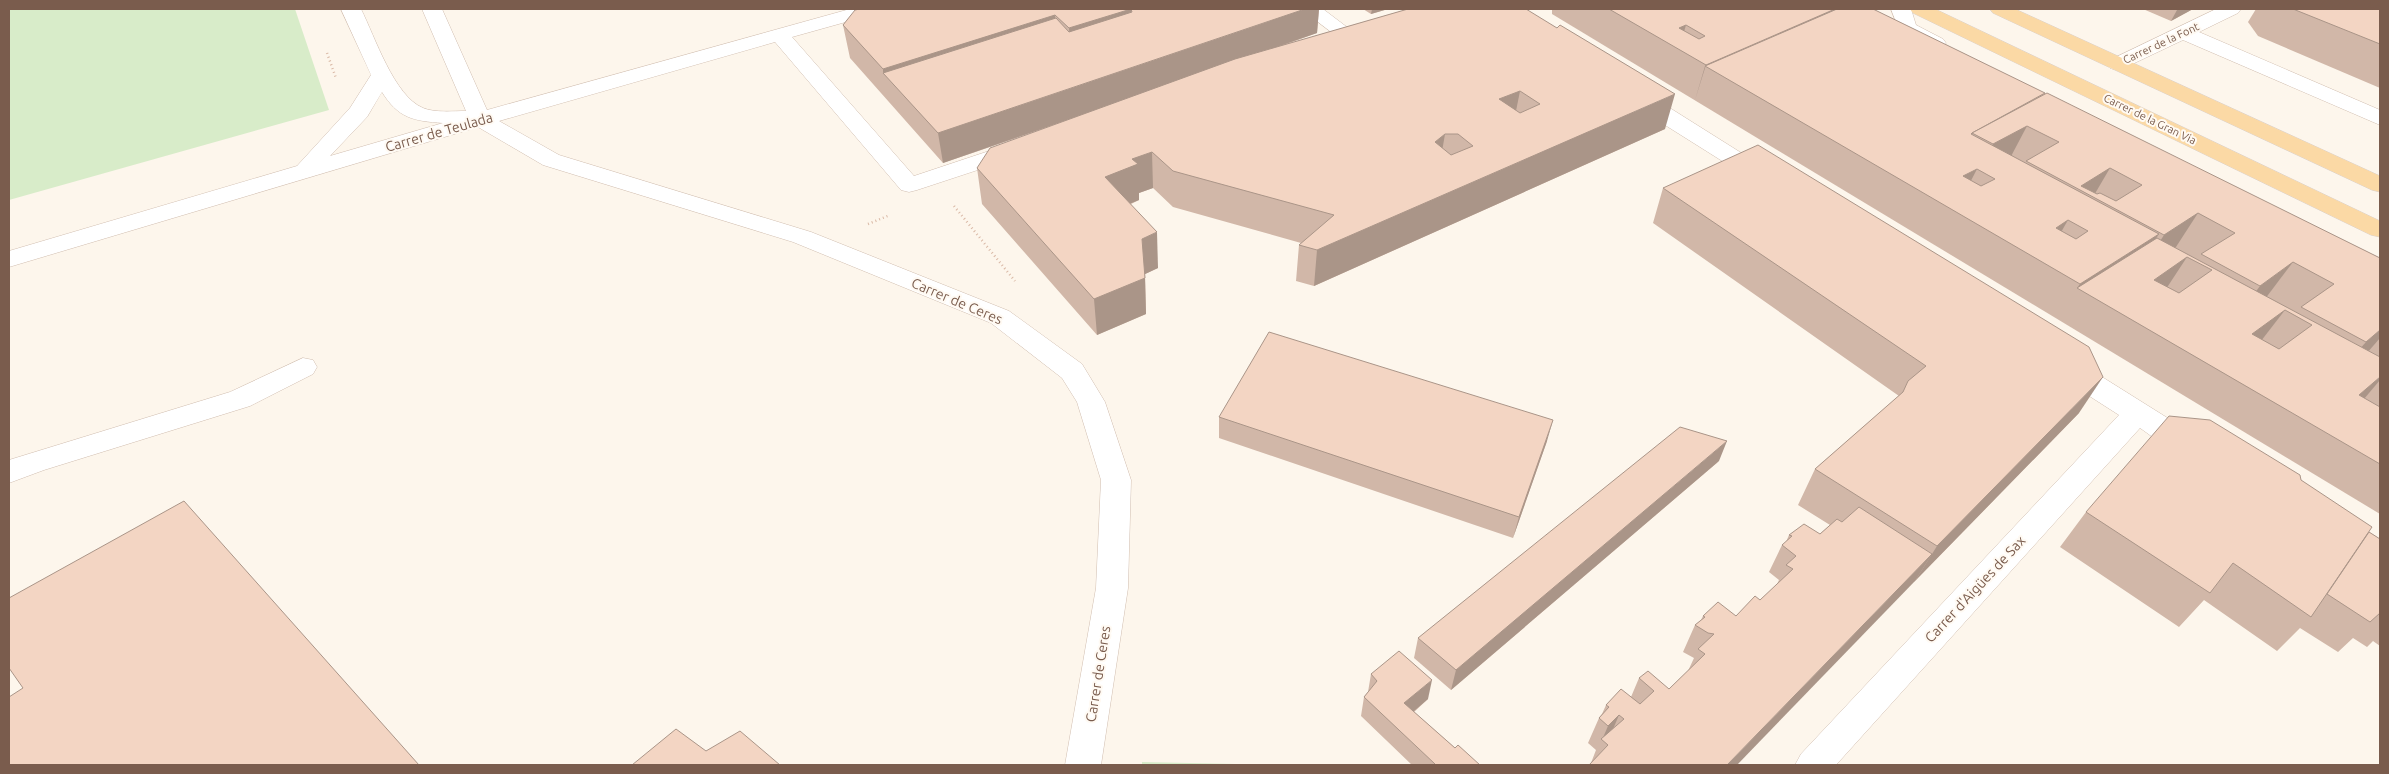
<svg xmlns="http://www.w3.org/2000/svg" width="2389" height="774" viewBox="0 0 2389 774" font-family="Ubuntu,sans-serif">
  <rect width="100%" height="100%" fill="#fdf6ec"/>
  <!-- green -->
  <g fill="#d8ecc9">
    <polygon points="9,9 295,9 329,110 9,200"/>
    <polygon points="1142,762 1286,765 1142,765"/>
  </g>
  <g fill="none" stroke-linecap="round" stroke-linejoin="round">
    <!-- minor casing -->
    <g stroke="#d1beb0" stroke-width="1">
      <g id="minor">
        <path d="M341 9H361C375 37 394 96 423 108 435 113 453 111 466 111L422 9H442L487 110 850 9H881L878 13 792 37 914 176 1010 144 1018 142 1026 144 1029 149 1026 154 917 190 909 192 901 190 775 42 499 121 559 155 811 232 1009 311 1082 364 1105 402 1131 480 1128 588 1101 765H1065L1096 588 1101 480 1077 402 1062 378 991 323 793 242 543 165 478 127 9 267V251L297 166 350 108 371 75ZM382 92C398 118 413 121 443 123L330 156 367 117Z"/>
        <polygon points="1301,9 1323,9 1360,37 1357,41 1350,43 1343,41"/>
        <polygon points="1891,9 1911,9 1916,25 1943,39 1946,43 1943,47 1936,49 1929,47 1900,32"/>
        <polygon points="2216,9 2241,9 2238,13 2199,32 2380,110 2380,125 2183,40 2124,68 2117,70 2110,68 2107,64 2110,60"/>
        <polygon points="1638,92 1646,93 1770,171 1774,176 1770,181 1762,183 1754,181 1630,103 1627,98 1630,93"/>
        <polygon points="303,358 313,360 317,367 313,374 250,406 44,470 9,483 9,460 230,392"/>
        <path d="M2065 358 2075 360 2201 439 2205 447 2201 455C2179 461 2158 440 2140 428L1836 765H1795L1801 754 2119 415 2055 374 2051 367 2055 360Z"/>
      </g>
    </g>
    <!-- major casing -->
    <g stroke="#dad1cd" stroke-width="1">
      <g id="major">
        <polygon points="1910,9 1935,9 2380,221 2380,237 2371,235 1913,13"/>
        <polygon points="1990,9 2015,9 2380,176 2380,192 2372,190 1993,13"/>
      </g>
    </g>
    <!-- path -->
    <g stroke="#d9b8a5" stroke-width="2.5" stroke-dasharray="1 3" stroke-linecap="butt">
      <polyline points="327,53 336,78"/>
      <polyline points="954,206 1015,281"/>
      <polyline points="868,224 890,215"/>
    </g>
    <!-- minor -->
    <use href="#minor" fill="#fff" fill-rule="evenodd"/>
    <!-- major -->
    <use href="#major" fill="#fbd9a5" fill-rule="evenodd"/>
  </g>
  <!-- wall -->
  <g fill="#d1b7a8">
    <polygon points="860,9 1319,9 1317,33 1284,45 1408,9 1665,129 1314,286 1296,281 1299,245 1301,243 1173,207 1153,188 1139,193 1139,200 1131,204 1158,268 1145,274 1146,314 1097,335 982,204 977,168 1063,122 943,163 850,58 843,25"/>
    <polygon points="1363,9 1388,9 1371,14"/>
    <polygon points="1552,9 1873,9 2380,258 2380,514 1552,14"/>
    <polygon points="2143,9 2193,9 2171,21"/>
    <polygon points="2256,9 2380,9 2380,88 2258,36 2248,22"/>
    <polygon points="1663,188 2079,413 1915,581 1591,763 1596,750 1588,743 1599,718 1602,714 1606,705 1631,697 1639,678 1669,689 1688,671 1694,658 1683,652 1695,625 1701,620 1703,616 1736,616 1760,600 1776,586 1779,580 1769,572 1782,545 1786,542 1789,535 1820,534 1830,525 1798,505 1815,469 1899,396 1653,223"/>
    <polygon points="1219,417 1547,441 1513,538 1219,438"/>
    <polygon points="1719,461 1451,690 1414,658 1418,638"/>
    <polygon points="2301,480 2369,532 2380,539 2380,646 2373,641 2367,647 2353,638 2338,652 2300,628 2277,651 2204,600 2179,627 2060,547 2086,512"/>
    <polygon points="1371,674 1428,699 1414,712 1455,748 1480,765 1412,765 1361,716 1364,697 1368,692"/>
  </g>
  <!-- shaded-wall -->
  <g fill="#aa9588">
    <polygon points="1131,9 1133,41 1071,61 1069,28"/>
    <polygon points="1305,9 1319,9 1317,33 943,163 938,133"/>
    <polygon points="1372,9 1388,9 1371,14"/>
    <polygon points="1835,9 1853,9 1705,66 1695,100 1706,65"/>
    <polygon points="2180,9 2193,9 2171,21 2177,10"/>
    <polygon points="1055,15 1058,48 883,73 883,69"/>
    <polygon points="1686,25 1679,49 1679,28"/>
    <polygon points="1520,91 1513,126 1499,99"/>
    <polygon points="1675,94 1665,129 1314,286 1317,250"/>
    <polygon points="2027,126 2008,162 1980,171 1993,144"/>
    <polygon points="1445,134 1439,169 1435,142"/>
    <polygon points="1152,152 1153,188 1139,193 1139,200 1107,213 1105,177 1132,159"/>
    <polygon points="2110,168 2093,197 2081,186"/>
    <polygon points="1977,169 1959,204 1963,176"/>
    <polygon points="2198,213 2174,250 2141,271 2164,235"/>
    <polygon points="2068,220 2048,255 2056,228"/>
    <polygon points="1157,232 1158,268 1143,275 1142,239"/>
    <polygon points="2159,234 2136,269 2077,288 2080,284"/>
    <polygon points="2187,257 2166,289 2154,280"/>
    <polygon points="2293,262 2265,299 2233,322 2260,286"/>
    <polygon points="1145,278 1146,314 1097,335 1094,299"/>
    <polygon points="2285,310 2261,341 2252,334"/>
    <polygon points="2380,330 2380,338 2367,353 2334,378 2366,342"/>
    <polygon points="2103,377 2079,413 1915,581 1937,546"/>
    <polygon points="2380,377 2380,380 2364,399 2359,395"/>
    <polygon points="1553,420 1547,441 1513,538 1519,517"/>
    <polygon points="1727,441 1719,461 1451,690 1456,670"/>
    <polygon points="1932,554 1915,581 1737,765 1727,765"/>
    <polygon points="1432,680 1428,699 1400,723 1404,703"/>
    <polygon points="1619,715 1608,741 1602,740 1608,726"/>
  </g>
  <!-- building -->
  <g fill="#f3d5c3" stroke="#aa9588" fill-rule="evenodd">
    <polygon points="860,9 1131,9 1069,28 1055,15 883,69 843,25 855,10"/>
    <polygon points="1131,9 1305,9 938,133 883,73 1056,18 1069,32 1132,12"/>
    <path d="M1408 9H1526L1557 28 1560 25 1675 94 1317 250 1299 245 1334 215 1173 171 1152 152 1132 159 1138 164 1105 177 1157 232 1142 239 1145 278 1094 299 977 168 990 148 1235 59ZM1520 91 1540 104 1520 113 1499 99ZM1445 134H1458L1473 146 1451 155 1435 142Z"/>
    <path d="M1609 9H1835L1706 65ZM1686 25 1705 36 1699 39 1679 28Z"/>
    <path d="M1837 9H1873L2045 93 1972 133 1971 134 2159 234 2080 284 1705 66ZM1977 169 1995 179 1981 186 1963 176ZM2068 220 2088 231 2076 239 2056 228Z"/>
    <polygon points="2293,9 2380,9 2380,44"/>
    <path d="M2047 93 2380 258V330L2366 342 2301 307 2334 284 2293 262 2260 286 2201 254 2235 233 2198 213 2164 235 2026 161 2059 142 2027 126 1993 144 1972 133ZM2110 168 2142 185 2116 201 2100 193 2097 194 2081 186Z"/>
    <polygon points="1758,145 2089,347 2103,377 1937,546 1815,469 1903,392 1908,381 1926,366 1663,188"/>
    <path d="M2157 238 2380 357V377L2359 395 2380 407V464L2077 288ZM2187 257 2212 270 2179 293 2154 280ZM2285 310 2312 325 2279 349 2252 334Z"/>
    <polygon points="1269,332 1553,420 1519,517 1219,417"/>
    <polygon points="2169,416 2210,420 2300,475 2301,480 2372,527 2311,617 2233,563 2210,593 2086,512"/>
    <polygon points="1680,427 1727,441 1456,670 1418,638"/>
    <polygon points="184,501 419,765 9,765 9,697 23,688 9,668 9,598"/>
    <polygon points="1859,507 1932,554 1727,765 1589,765 1608,745 1601,739 1624,719 1619,715 1608,726 1599,718 1609,707 1606,705 1621,689 1640,704 1654,691 1639,678 1648,671 1669,689 1705,654 1698,649 1714,634 1708,633 1695,625 1705,617 1703,616 1718,602 1736,616 1755,596 1760,600 1793,569 1786,565 1796,556 1782,545 1792,536 1789,535 1804,524 1820,534 1837,519 1842,522"/>
    <polygon points="2369,532 2380,539 2380,613 2370,622 2327,594"/>
    <polygon points="1399,651 1432,680 1404,703 1455,748 1458,745 1480,765 1434,765 1435,764 1364,697 1377,681 1371,674"/>
    <polygon points="676,729 706,751 740,731 780,765 632,765"/>
  </g>
  <g text-anchor="middle" stroke-width="4" stroke-linejoin="round" paint-order="stroke">
    <!-- far-street labels -->
    <g font-size="11" fill="#7a5c4d" stroke="#fffaf3">
      <text transform="translate(2161 43) rotate(-25)" y="4">Carrer de la Font</text>
      <text transform="translate(2150 119) rotate(26)" y="4">Carrer de la Gran Via</text>
    </g>
    <!-- street labels -->
    <g font-size="14" fill="#7a5c4d" stroke="#fffaf3">
      <text transform="translate(439 132) rotate(-16)" y="5">Carrer de Teulada</text>
      <text transform="translate(957 301) rotate(23)" y="5">Carrer de Ceres</text>
      <text transform="translate(1975 589) rotate(-47)" y="5">Carrer d'Aigües de Sax</text>
      <text transform="translate(1098 674) rotate(-81)" y="5">Carrer de Ceres</text>
    </g>
  </g>
  <!-- border -->
  <rect width="2389" height="774" fill="none" stroke="#7a5c4d" stroke-width="20"/>
</svg>
